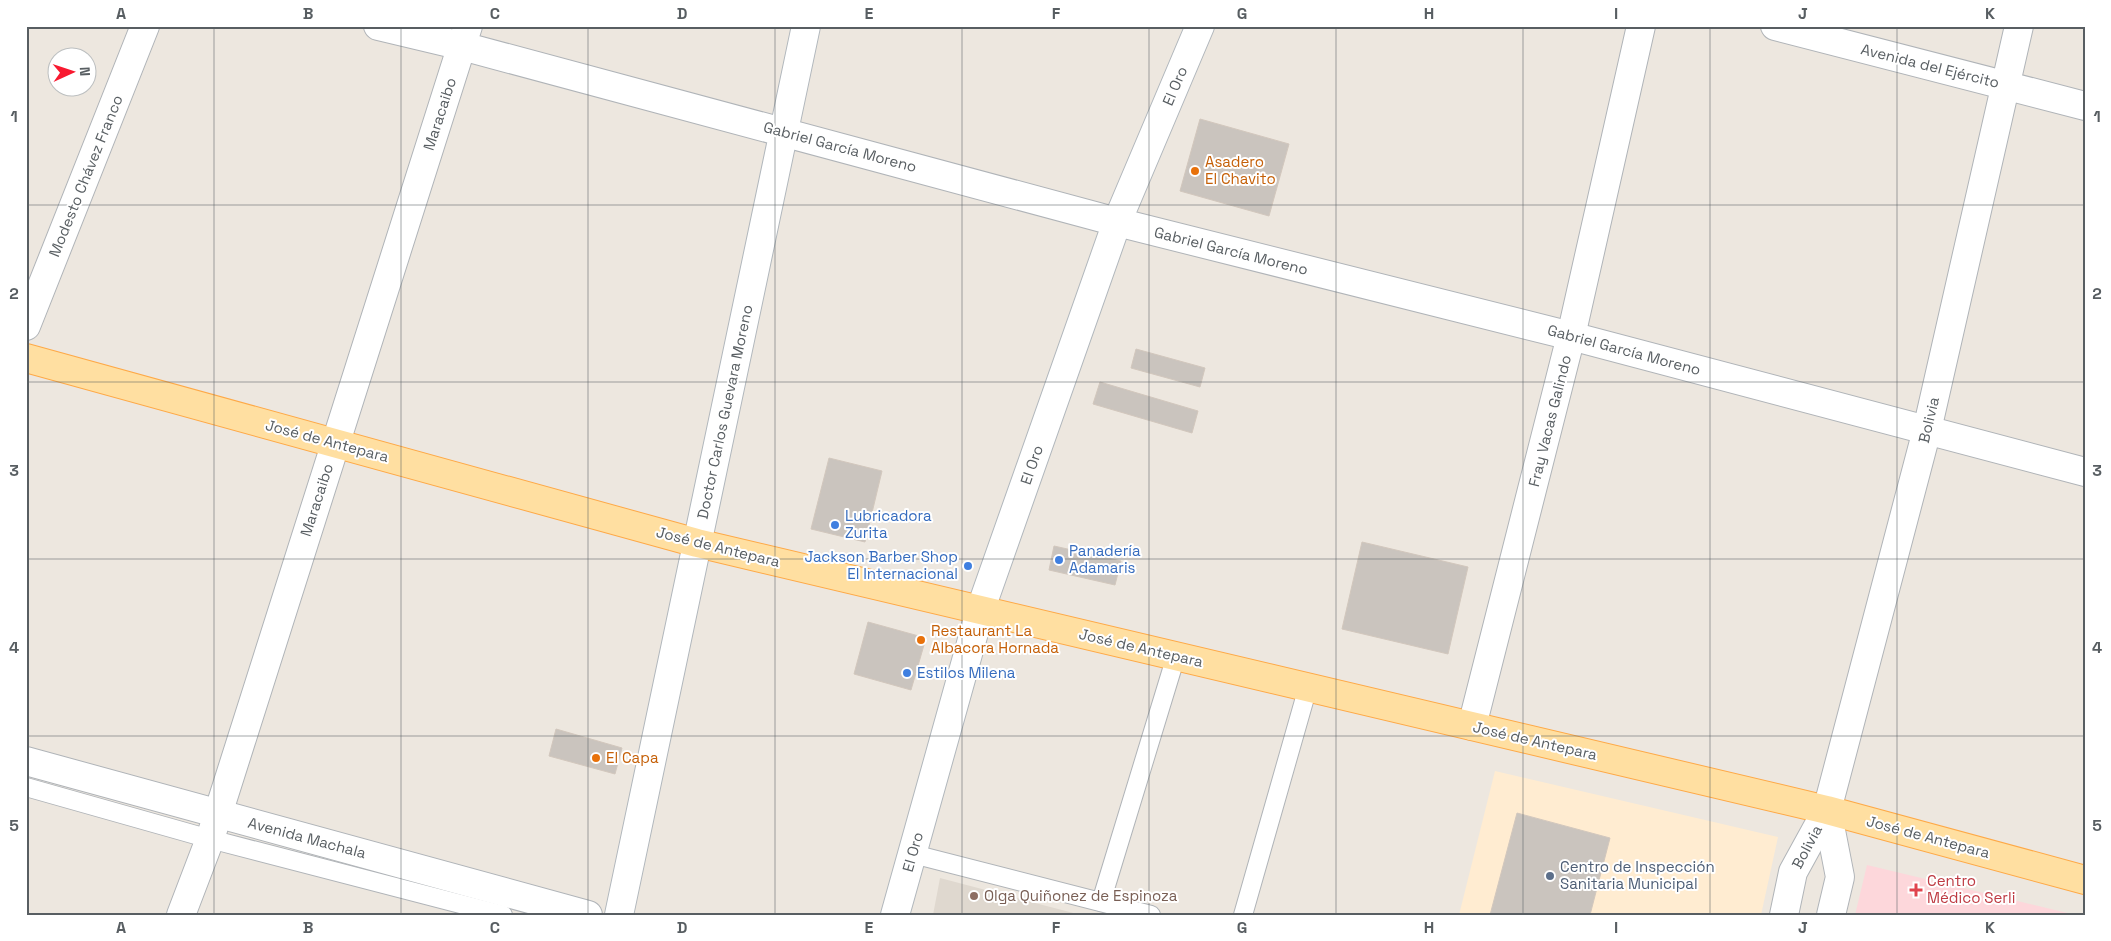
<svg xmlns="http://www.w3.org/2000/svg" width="2111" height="941" viewBox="0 0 2111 941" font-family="'Space Grotesk',sans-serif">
  <rect width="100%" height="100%" fill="#ede7df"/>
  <!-- commercial -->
  <polygon fill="#ffecd1" points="1495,771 1778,837 1761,915 1459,915"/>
  <!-- education -->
  <polygon fill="#dfd8cf" points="940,878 1081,915 933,915"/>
  <!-- medical -->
  <polygon fill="#fdd7db" points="1867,865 2076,915 1855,915"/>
  <!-- building -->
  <g fill="#cac4be" stroke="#d2c7bd">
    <polygon points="1200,119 1289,144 1269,216 1180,191"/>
    <polygon points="1136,349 1205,368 1200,387 1131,368"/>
    <polygon points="1100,382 1198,411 1192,433 1093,404"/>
    <polygon points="829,458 882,471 865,542 811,529"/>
    <polygon points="1362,542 1468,567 1448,654 1342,629"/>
    <polygon points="1054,546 1121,561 1115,585 1049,570"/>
    <polygon points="868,622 926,638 911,690 854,674"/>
    <polygon points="556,729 622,748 615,774 549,756"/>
    <polygon points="1517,813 1610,838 1590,915 1490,915"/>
  </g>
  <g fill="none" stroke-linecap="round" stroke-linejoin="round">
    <!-- lane casing -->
    <g stroke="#b0b4b8" stroke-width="20">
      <g id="lane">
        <polyline points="26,787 210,839 503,915"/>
        <polyline points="913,854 1151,915"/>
        <polyline points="1101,902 1176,656"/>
        <polyline points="1243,915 1308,687"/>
      </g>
    </g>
    <!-- street casing -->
    <g stroke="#b0b4b8" stroke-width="30">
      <g id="street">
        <polyline points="378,26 462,46 1117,222 1571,336 2085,472"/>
        <polyline points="1775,26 2085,106"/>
        <polyline points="26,326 145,26"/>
        <polyline points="1472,726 1571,336 1641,26"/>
        <polyline points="26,761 588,915"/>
        <polyline points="1827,810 1840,877 1831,915"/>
        <polyline points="181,915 210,839 468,26"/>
        <polyline points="1784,915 1793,872 1827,810 1927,430 2019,26"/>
      </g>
    </g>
    <!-- secondary casing -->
    <g stroke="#b1b7bc" stroke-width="30">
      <g id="secondary">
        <polyline points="619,915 806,26"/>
        <polyline points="895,915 980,611 1117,222 1200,26"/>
      </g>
    </g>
    <!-- primary casing -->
    <g stroke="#fea947" stroke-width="30">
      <polyline id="primary" points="26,358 697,543 1827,810 2085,880"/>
    </g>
    <!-- lane -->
    <use href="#lane" stroke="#fff" stroke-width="18"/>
    <!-- street -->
    <use href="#street" stroke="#fff" stroke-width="28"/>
    <!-- secondary -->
    <use href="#secondary" stroke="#fff" stroke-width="28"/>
    <!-- primary -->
    <use href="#primary" stroke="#ffdfa1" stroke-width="28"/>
  </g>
  <!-- grid -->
  <path fill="none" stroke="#585e62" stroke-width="1" stroke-opacity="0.55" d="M214 26V915M401 26V915M588 26V915M775 26V915M962 26V915M1149 26V915M1336 26V915M1523 26V915M1710 26V915M1897 26V915M26 205H2085M26 382H2085M26 559H2085M26 736H2085"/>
  <!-- markers -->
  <g fill="#e8710a" stroke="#fff" stroke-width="2">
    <circle cx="1195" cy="171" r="5"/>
    <circle cx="921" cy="640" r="5"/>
    <circle cx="596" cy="758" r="5"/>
  </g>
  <g fill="#3f7fe0" stroke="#fff" stroke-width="2">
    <circle cx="835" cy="525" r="5"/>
    <circle cx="1059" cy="560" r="5"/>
    <circle cx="968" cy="566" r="5"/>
    <circle cx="907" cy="673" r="5"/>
  </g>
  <circle fill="#5c6f8a" stroke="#fff" stroke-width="2" cx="1550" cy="876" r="5"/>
  <path fill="#e0444e" stroke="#fff" stroke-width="2" d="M1913.5 882.5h5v5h5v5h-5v5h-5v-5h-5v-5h5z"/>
  <circle fill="#8d6e63" stroke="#fff" stroke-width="2" cx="974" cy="896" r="5"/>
  <g text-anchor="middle" stroke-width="4" stroke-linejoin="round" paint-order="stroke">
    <!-- street labels -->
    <g font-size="15" fill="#585e62" stroke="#fff">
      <text transform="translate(1930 66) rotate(14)" y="5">Avenida del Ejército</text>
      <text transform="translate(1175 86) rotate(-67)" y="5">El Oro</text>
      <text transform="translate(440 114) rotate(-72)" y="5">Maracaibo</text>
      <text transform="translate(840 147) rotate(15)" y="5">Gabriel García Moreno</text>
      <text transform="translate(86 176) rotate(-68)" y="5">Modesto Chávez Franco</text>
      <text transform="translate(1231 251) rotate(14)" y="5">Gabriel García Moreno</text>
      <text transform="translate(1624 350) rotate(15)" y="5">Gabriel García Moreno</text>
      <text transform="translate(725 412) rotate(-78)" y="5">Doctor Carlos Guevara Moreno</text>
      <text transform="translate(1929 420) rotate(-77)" y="5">Bolivia</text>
      <text transform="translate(1550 421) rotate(-76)" y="5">Fray Vacas Galindo</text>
      <text transform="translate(327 441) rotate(15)" y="5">José de Antepara</text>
      <text transform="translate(1032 465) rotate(-71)" y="5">El Oro</text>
      <text transform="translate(317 500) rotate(-72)" y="5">Maracaibo</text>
      <text transform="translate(718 547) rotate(14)" y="5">José de Antepara</text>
      <text transform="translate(1141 648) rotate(13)" y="5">José de Antepara</text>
      <text transform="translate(1535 741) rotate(13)" y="5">José de Antepara</text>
      <text transform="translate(1928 837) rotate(15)" y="5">José de Antepara</text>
      <text transform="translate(307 838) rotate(15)" y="5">Avenida Machala</text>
      <text transform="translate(1807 847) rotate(-62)" y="5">Bolivia</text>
      <text transform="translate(913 852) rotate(-74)" y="5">El Oro</text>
    </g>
    <!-- food labels -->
    <g font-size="15" fill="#c56008" stroke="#fff" text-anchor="start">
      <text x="1205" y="167">Asadero<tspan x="1205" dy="17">El Chavito</tspan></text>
      <text x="931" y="636">Restaurant La<tspan x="931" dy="17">Albacora Hornada</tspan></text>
      <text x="606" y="763">El Capa</text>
    </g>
    <!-- shop labels -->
    <g font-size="15" fill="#366cbe" stroke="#fff" text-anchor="start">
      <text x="845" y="521">Lubricadora<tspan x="845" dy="17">Zurita</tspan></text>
      <text x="1069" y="556">Panadería<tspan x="1069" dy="17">Adamaris</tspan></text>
      <text x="958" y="562" text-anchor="end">Jackson Barber Shop<tspan x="958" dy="17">El Internacional</tspan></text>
      <text x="917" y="678">Estilos Milena</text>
    </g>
    <!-- service labels -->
    <g font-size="15" fill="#4e5e75" stroke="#fff" text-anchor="start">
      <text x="1560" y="872">Centro de Inspección<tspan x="1560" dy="17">Sanitaria Municipal</tspan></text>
    </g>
    <!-- health labels -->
    <g font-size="15" fill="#be3a42" stroke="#fff" text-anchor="start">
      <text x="1927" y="886">Centro<tspan x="1927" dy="17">Médico Serli</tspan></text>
    </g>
    <!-- education labels -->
    <g font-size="15" fill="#785e54" stroke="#fff" text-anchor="start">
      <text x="984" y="901">Olga Quiñonez de Espinoza</text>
    </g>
  </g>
  <!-- border -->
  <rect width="2111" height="941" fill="none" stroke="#ffffff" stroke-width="55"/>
  <!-- north arrow -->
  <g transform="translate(72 72) rotate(87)"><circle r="24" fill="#ffffff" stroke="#bcbfc0"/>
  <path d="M0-4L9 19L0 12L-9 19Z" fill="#f81930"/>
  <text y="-8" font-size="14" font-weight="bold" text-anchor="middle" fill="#585e62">N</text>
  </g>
  <rect x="28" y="28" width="2056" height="886" fill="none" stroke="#585e62" stroke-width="2"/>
  <g font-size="16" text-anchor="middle" font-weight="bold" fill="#585e62">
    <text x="121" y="19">A</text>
    <text x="308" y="19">B</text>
    <text x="495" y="19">C</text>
    <text x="682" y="19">D</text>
    <text x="869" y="19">E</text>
    <text x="1056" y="19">F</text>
    <text x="1242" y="19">G</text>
    <text x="1429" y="19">H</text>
    <text x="1616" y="19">I</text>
    <text x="1803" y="19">J</text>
    <text x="1990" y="19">K</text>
    <text x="14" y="122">1</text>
    <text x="2097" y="122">1</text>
    <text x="14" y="299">2</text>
    <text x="2097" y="299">2</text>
    <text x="14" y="476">3</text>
    <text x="2097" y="476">3</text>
    <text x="14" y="653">4</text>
    <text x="2097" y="653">4</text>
    <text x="14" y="831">5</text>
    <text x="2097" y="831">5</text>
    <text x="121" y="933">A</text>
    <text x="308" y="933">B</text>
    <text x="495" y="933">C</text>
    <text x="682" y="933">D</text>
    <text x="869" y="933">E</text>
    <text x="1056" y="933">F</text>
    <text x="1242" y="933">G</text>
    <text x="1429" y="933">H</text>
    <text x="1616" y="933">I</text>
    <text x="1803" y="933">J</text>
    <text x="1990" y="933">K</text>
  </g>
</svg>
